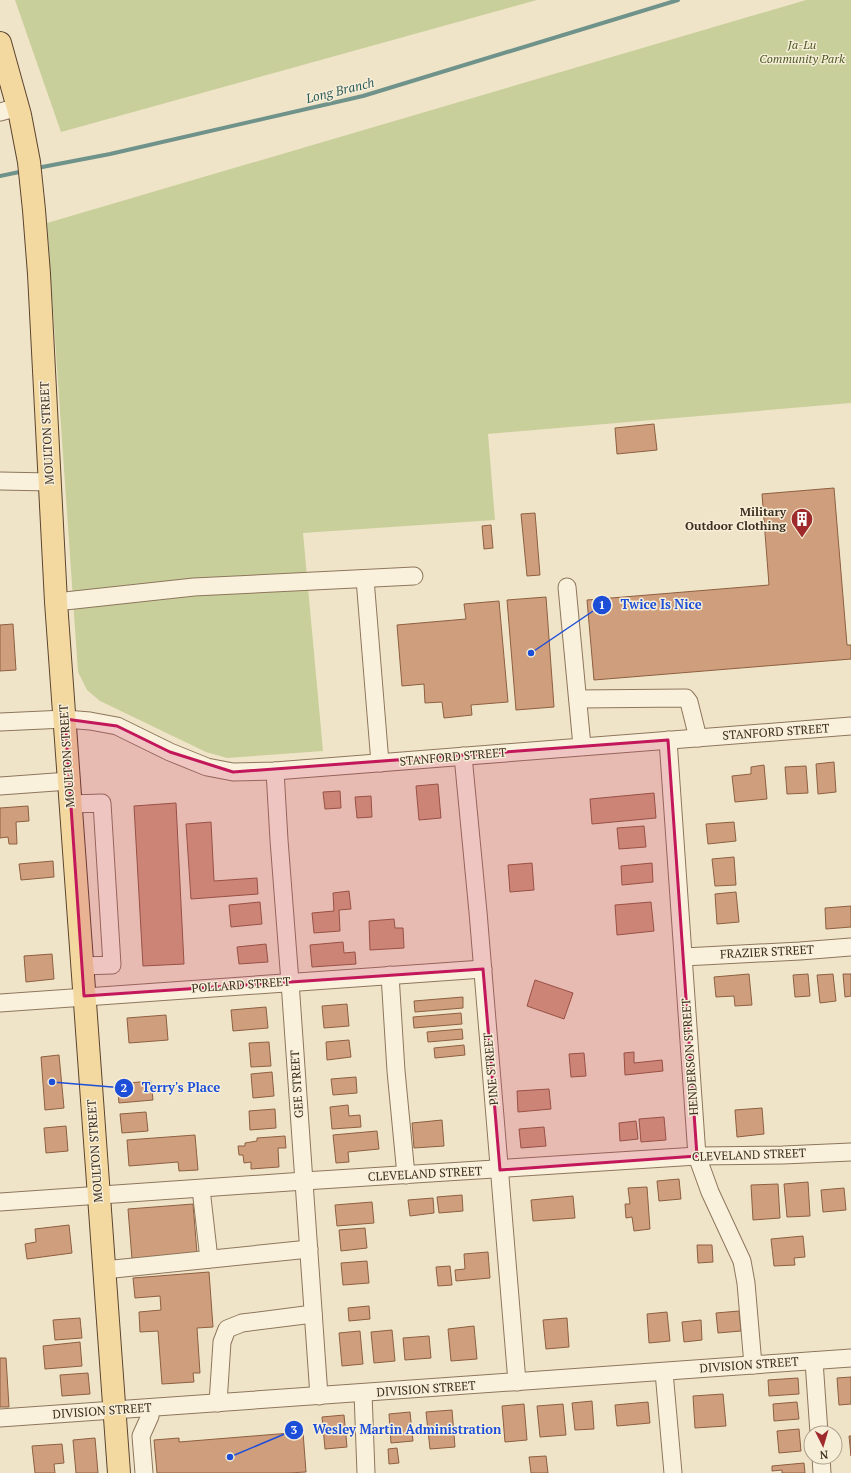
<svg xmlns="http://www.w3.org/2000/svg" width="851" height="1473" viewBox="0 0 851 1473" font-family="'PT Serif',serif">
  <rect width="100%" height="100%" fill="#f0e4c8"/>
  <!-- green -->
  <g fill="#c9cf9b">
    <polygon points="15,0 537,0 61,132"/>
    <polygon points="806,0 851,0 851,403 488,434 495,520 303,533 323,751 227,758 206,752 100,701 87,690 78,672 47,223"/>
  </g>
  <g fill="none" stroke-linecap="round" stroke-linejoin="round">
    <!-- stream -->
    <g stroke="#6f938a" stroke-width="4">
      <polyline points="37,168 110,154 363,96 678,0"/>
      <polyline points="0,176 24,171"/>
    </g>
  </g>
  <!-- building -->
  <g fill="#cf9f7d" stroke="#8d5f41">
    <polygon points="654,424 657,450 617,454 615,428"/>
    <polygon points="834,488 847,645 851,645 851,659 594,680 587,600 769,585 762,494"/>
    <polygon points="535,513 540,575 527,576 521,514"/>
    <polygon points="491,525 493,548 484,549 482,526"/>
    <polygon points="546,597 554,707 516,710 507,600"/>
    <polygon points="499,601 508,702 471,705 472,715 444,718 442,702 425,703 424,684 402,686 397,625 466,619 464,604"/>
    <polygon points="13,624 16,670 0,671 0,625"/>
    <polygon points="834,762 836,792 818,794 816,764"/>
    <polygon points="764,765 767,799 735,802 732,776 751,774 751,767"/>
    <polygon points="806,766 808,793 787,794 785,767"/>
    <polygon points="438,784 441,818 419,820 416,786"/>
    <polygon points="340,791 341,808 325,809 323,792"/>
    <polygon points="654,793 656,818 592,824 590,799"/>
    <polygon points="371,796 372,817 357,818 355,797"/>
    <polygon points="176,803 184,964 143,966 134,806"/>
    <polygon points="28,806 29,821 16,822 17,844 9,844 8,837 0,838 0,808"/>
    <polygon points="211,822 214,881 257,878 258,894 191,899 186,824"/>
    <polygon points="734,822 736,841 708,844 706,824"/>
    <polygon points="644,826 646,847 619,849 617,828"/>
    <polygon points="734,857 736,885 715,886 712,859"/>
    <polygon points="53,861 54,877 21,880 19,864"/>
    <polygon points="532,863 534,890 510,892 508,865"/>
    <polygon points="652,863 653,882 622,885 621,866"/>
    <polygon points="349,891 351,909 339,910 340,931 314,933 312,913 334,911 333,893"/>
    <polygon points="736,892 739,922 717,924 715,894"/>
    <polygon points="260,902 262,924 231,927 229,905"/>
    <polygon points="651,902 654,931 617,935 615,905"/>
    <polygon points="851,906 851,927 826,929 825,908"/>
    <polygon points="394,919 395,928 403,928 404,948 370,950 369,921"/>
    <polygon points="343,942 344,953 355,952 356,964 312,967 310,945"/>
    <polygon points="266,944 268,962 239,964 237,947"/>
    <polygon points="52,954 54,979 26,982 24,956"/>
    <polygon points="749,974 752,1005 735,1006 734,996 716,997 714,977"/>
    <polygon points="808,974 810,996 795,997 793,975"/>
    <polygon points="833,974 836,1001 820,1003 817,975"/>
    <polygon points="843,974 851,974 851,996 845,997"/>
    <polygon points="535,980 573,993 564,1019 527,1006"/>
    <polygon points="463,997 463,1008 415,1012 414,1001"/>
    <polygon points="347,1004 349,1026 324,1028 322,1006"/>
    <polygon points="266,1007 268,1028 233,1031 231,1010"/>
    <polygon points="461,1013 462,1024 414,1028 413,1017"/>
    <polygon points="166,1015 168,1040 129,1043 127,1018"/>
    <polygon points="462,1029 463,1039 428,1042 427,1032"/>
    <polygon points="349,1040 351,1057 327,1060 326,1042"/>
    <polygon points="269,1042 271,1066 251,1067 249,1043"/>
    <polygon points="464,1045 465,1055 435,1058 434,1048"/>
    <polygon points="634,1052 634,1063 662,1060 663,1071 625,1075 624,1053"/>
    <polygon points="584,1053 586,1076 571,1077 569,1054"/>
    <polygon points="59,1055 64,1108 45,1110 41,1057"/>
    <polygon points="272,1072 274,1096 253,1098 251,1074"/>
    <polygon points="356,1077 357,1093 333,1095 331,1079"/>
    <polygon points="151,1081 153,1100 119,1103 117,1084"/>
    <polygon points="549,1089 551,1109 518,1112 517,1091"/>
    <polygon points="348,1105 349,1116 360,1115 361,1127 332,1129 330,1107"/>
    <polygon points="762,1108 764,1134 737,1137 735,1110"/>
    <polygon points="275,1109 276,1128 250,1130 249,1111"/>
    <polygon points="146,1112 148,1131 122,1133 120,1114"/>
    <polygon points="664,1117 666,1140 641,1142 639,1119"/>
    <polygon points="442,1120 444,1146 414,1148 412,1123"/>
    <polygon points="636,1121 638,1139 620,1141 619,1123"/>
    <polygon points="66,1126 68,1151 46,1153 44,1128"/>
    <polygon points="544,1127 546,1146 521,1148 519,1129"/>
    <polygon points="377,1131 379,1149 348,1152 349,1162 336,1163 333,1135"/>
    <polygon points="195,1135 198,1170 179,1171 178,1162 129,1166 127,1140"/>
    <polygon points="285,1136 286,1148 278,1148 279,1167 251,1169 251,1162 244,1163 243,1155 239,1155 238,1146 245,1146 245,1143 257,1141 257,1138"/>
    <polygon points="679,1179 681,1199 659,1201 657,1181"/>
    <polygon points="808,1182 810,1216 787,1217 784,1184"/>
    <polygon points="778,1184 780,1218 753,1220 751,1185"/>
    <polygon points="647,1187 650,1229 634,1231 632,1217 626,1218 625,1204 630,1204 628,1188"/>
    <polygon points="844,1188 846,1210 823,1212 821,1190"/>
    <polygon points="462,1195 463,1211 439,1213 437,1197"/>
    <polygon points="573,1196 575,1218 533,1221 531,1200"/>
    <polygon points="433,1198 434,1213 410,1216 408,1200"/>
    <polygon points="372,1202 374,1223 337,1226 335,1205"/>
    <polygon points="193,1204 197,1253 132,1259 128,1209"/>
    <polygon points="69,1225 72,1253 27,1259 25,1244 36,1242 35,1229"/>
    <polygon points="365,1228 367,1248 341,1251 339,1230"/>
    <polygon points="803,1236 805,1257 794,1258 795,1265 774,1266 771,1239"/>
    <polygon points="697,1245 712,1245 713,1262 698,1263"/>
    <polygon points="488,1252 490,1278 456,1281 455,1270 465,1269 464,1254"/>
    <polygon points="367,1261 369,1283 343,1285 341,1263"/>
    <polygon points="450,1266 452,1285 438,1286 436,1267"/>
    <polygon points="209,1272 213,1327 197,1328 200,1373 193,1373 194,1382 162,1384 158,1331 140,1332 139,1312 161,1310 160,1296 135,1298 133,1278"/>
    <polygon points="369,1306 370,1319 349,1321 348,1308"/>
    <polygon points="739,1311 741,1331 718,1333 716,1313"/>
    <polygon points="667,1312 670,1341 649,1343 647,1314"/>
    <polygon points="80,1318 82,1338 55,1340 53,1320"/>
    <polygon points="567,1318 569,1347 546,1349 543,1320"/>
    <polygon points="701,1320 702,1340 684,1342 682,1322"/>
    <polygon points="474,1326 477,1359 451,1361 448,1329"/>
    <polygon points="392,1330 395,1361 374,1363 371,1332"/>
    <polygon points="360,1331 363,1364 342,1366 339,1333"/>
    <polygon points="429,1336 431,1358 405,1360 403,1338"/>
    <polygon points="80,1342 82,1366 45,1369 43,1346"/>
    <polygon points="0,1358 6,1358 9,1407 0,1407"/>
    <polygon points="88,1373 90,1394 62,1396 60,1375"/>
    <polygon points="851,1377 851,1404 839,1405 837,1378"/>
    <polygon points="798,1378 799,1394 769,1396 768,1380"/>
    <polygon points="723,1394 726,1426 695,1428 693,1396"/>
    <polygon points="592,1401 594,1429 575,1430 572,1403"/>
    <polygon points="648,1402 650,1423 617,1426 615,1405"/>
    <polygon points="797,1402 799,1419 774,1421 773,1404"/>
    <polygon points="524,1404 527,1440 505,1442 502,1406"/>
    <polygon points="563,1404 566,1435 540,1437 537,1406"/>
    <polygon points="452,1410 455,1447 430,1449 426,1412"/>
    <polygon points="410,1412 413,1441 391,1443 389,1414"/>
    <polygon points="344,1415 347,1447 325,1449 322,1417"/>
    <polygon points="799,1429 801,1451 779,1453 777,1431"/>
    <polygon points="303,1432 306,1472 288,1473 157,1473 154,1440 179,1438 179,1442"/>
    <polygon points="849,1436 851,1436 851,1456"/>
    <polygon points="95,1438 98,1473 76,1473 73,1440"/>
    <polygon points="62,1444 64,1463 54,1464 55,1473 35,1473 32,1446"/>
    <polygon points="397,1448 399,1463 389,1464 388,1449"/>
    <polygon points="546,1456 548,1473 531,1473 529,1457"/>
    <polygon points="804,1463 805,1473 782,1473 782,1470 772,1471 772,1466"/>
  </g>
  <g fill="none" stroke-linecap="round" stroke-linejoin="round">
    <!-- minor casing -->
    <g stroke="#8d765c" stroke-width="19">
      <g id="minor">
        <polyline points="0,112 18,107"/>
        <polyline points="0,481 50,482"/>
        <polyline points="365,579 380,763"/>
        <polyline points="567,587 582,746"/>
        <polyline points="56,602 194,587 414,576"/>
        <polyline points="578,699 686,698 689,702 698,738"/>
        <polyline points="0,722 65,719 90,721 117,726 170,752 207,767 233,772 275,771 851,726"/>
        <polyline points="668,740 697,1156 710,1192 742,1261 746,1283 753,1365"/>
        <polyline points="463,756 478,912 517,1382"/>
        <polyline points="275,771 279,840 290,982 319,1396"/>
        <polyline points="0,786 69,781"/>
        <polyline points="71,804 102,803 112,965 82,966"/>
        <polyline points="684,957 800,951 851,947"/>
        <polyline points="390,975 396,1071 406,1175"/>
        <polyline points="0,1003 483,969"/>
        <polyline points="201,1189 209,1259"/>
        <polyline points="0,1202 304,1181 697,1156 783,1155 851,1152"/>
        <polyline points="104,1270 309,1249"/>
        <polyline points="814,1361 819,1433"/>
        <polyline points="664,1372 673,1473"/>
        <polyline points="363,1393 366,1473"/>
        <polyline points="218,1403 222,1342 227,1329 242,1323 313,1314"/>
        <polyline points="0,1418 851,1358"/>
        <polyline points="821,1457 822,1473"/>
        <polyline points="144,1473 141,1436 150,1416 150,1408"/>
      </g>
    </g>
    <!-- major casing -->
    <g stroke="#5b4430" stroke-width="24">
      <polyline id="major" points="0,43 20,115 29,162 34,210 39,274 56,602 119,1473"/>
    </g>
    <!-- minor -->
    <use href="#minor" stroke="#faf1dc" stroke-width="17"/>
    <!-- major -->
    <use href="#major" stroke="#f3d9a0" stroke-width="22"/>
  </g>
  <!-- marked area -->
  <path fill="#c2185b" fill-opacity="0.2" stroke="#c2185b" stroke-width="3" stroke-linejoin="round" d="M65 719 117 726 170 752 233 772 668 740 697 1156 500 1170 483 969 84 996Z"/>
  <!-- icons -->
  <defs>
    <g id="building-pin" transform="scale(1.15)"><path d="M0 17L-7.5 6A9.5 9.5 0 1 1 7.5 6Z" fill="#9e2a2b" stroke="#f7eed8"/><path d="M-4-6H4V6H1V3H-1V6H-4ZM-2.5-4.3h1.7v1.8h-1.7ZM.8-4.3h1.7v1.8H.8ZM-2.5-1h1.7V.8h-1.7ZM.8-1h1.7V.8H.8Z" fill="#fff"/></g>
  </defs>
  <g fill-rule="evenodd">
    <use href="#building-pin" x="802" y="519"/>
  </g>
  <g text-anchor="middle" stroke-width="3" stroke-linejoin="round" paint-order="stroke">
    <!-- park labels -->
    <g font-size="12" font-style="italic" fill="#4d5a26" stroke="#f7eed8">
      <text x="802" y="49">Ja-Lu<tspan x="802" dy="14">Community Park</tspan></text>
    </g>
    <!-- street labels -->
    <g font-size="12" fill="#3d2e20" stroke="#f7eed8">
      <text transform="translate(47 433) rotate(-93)" y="4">MOULTON STREET</text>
      <text transform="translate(776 732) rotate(-4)" y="4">STANFORD STREET</text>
      <text transform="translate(67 756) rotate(-94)" y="4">MOULTON STREET</text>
      <text transform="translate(453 757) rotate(-5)" y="4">STANFORD STREET</text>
      <text transform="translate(767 952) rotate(-3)" y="4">FRAZIER STREET</text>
      <text transform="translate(241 985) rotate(-4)" y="4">POLLARD STREET</text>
      <text transform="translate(690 1057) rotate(-94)" y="4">HENDERSON STREET</text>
      <text transform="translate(491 1069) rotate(-95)" y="4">PINE STREET</text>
      <text transform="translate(297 1084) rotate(-94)" y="4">GEE STREET</text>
      <text transform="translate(95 1151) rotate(-94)" y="4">MOULTON STREET</text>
      <text transform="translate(749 1155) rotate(-2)" y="4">CLEVELAND STREET</text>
      <text transform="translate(425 1174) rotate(-3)" y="4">CLEVELAND STREET</text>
      <text transform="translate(749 1365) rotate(-4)" y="4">DIVISION STREET</text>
      <text transform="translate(426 1389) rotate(-4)" y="4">DIVISION STREET</text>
      <text transform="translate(102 1411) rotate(-4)" y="4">DIVISION STREET</text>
    </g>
    <!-- poi labels -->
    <g font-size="12" font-weight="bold" fill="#3d2e20" stroke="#f7eed8" text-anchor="end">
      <text x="786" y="516">Military<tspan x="786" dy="14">Outdoor Clothing</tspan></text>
    </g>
    <!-- water labels -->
    <g font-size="13" font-style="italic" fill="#2f5d5a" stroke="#f7eed8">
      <text transform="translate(340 90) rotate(-14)" y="5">Long Branch</text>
    </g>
  </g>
  <!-- callouts -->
  <path fill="none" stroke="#1d4ed8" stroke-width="1.5" d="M531 653L602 605M52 1082L124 1088M230 1457L294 1430"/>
  <g fill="#1d4ed8" stroke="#f7eed8" stroke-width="1.5">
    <circle cx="531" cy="653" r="4"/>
    <circle cx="52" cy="1082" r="4"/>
    <circle cx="230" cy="1457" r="4"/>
    <circle cx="602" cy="605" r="10"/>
    <circle cx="124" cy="1088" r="10"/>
    <circle cx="294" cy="1430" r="10"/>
  </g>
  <g font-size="12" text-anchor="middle" font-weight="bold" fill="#fff">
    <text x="602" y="609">1</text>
    <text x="124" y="1092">2</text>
    <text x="294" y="1434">3</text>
  </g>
  <g font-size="13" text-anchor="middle" font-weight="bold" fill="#1d4ed8" stroke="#f7eed8" stroke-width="3" stroke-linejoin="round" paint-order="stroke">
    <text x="661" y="609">Twice Is Nice</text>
    <text x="181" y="1092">Terry's Place</text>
    <text x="407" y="1434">Wesley Martin Administration</text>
  </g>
  <!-- north arrow -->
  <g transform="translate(823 1445) rotate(175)"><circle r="19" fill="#f7eed8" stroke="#ada18e"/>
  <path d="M0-3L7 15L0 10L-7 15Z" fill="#9e2a2b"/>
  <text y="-6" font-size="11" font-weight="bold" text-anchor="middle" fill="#3d2e20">N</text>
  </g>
</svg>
